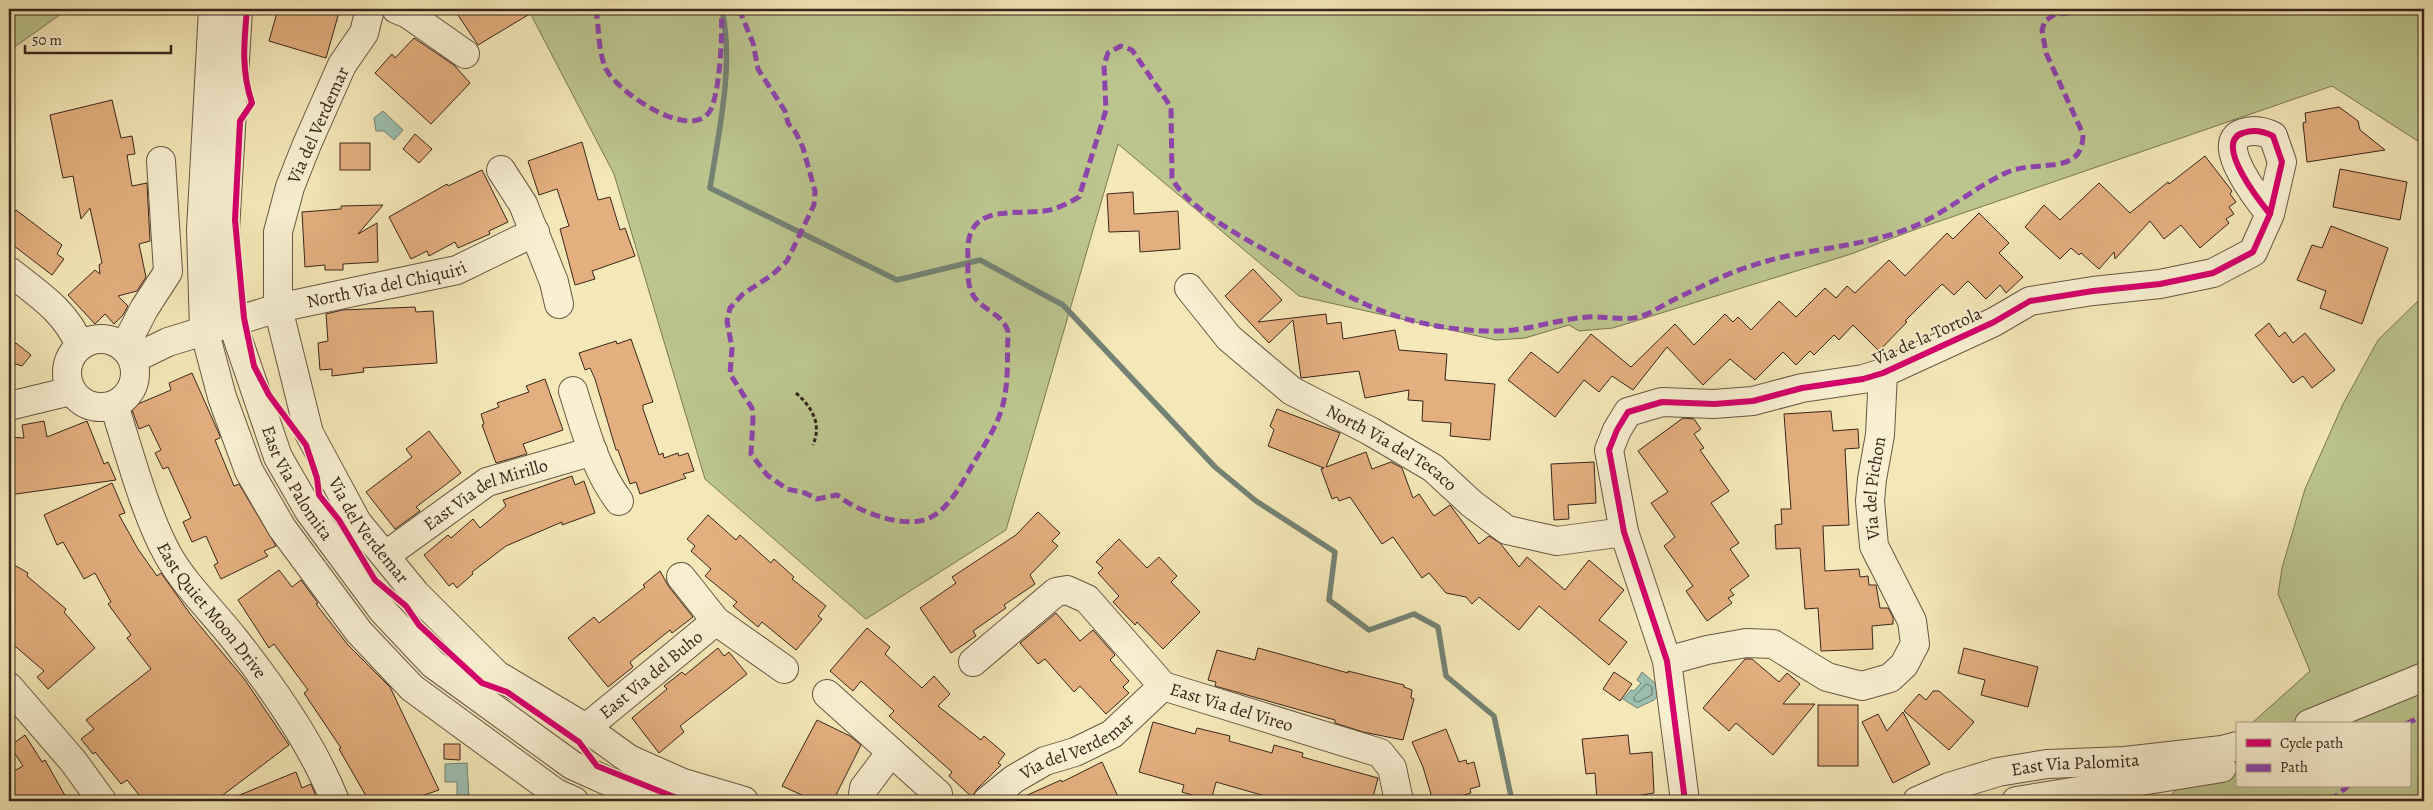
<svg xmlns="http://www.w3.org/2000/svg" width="2433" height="810" viewBox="0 0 2433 810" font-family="Alegreya,serif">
  <rect width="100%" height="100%" fill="#f5e8b8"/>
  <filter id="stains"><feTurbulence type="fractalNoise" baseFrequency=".004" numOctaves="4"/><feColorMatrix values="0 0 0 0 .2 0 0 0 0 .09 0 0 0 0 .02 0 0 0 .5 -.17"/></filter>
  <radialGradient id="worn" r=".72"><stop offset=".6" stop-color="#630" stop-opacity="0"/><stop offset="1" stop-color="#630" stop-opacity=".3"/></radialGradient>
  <!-- green -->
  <g fill="#bcc58e" stroke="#7a7655">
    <polygon points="9,9 68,9 9,51"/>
    <polygon points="528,9 2424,9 2424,145 2332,86 1911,231 1851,254 1613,328 1579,331 1569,325 1525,338 1496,340 1299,296 1118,144 1006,530 866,619 705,479 614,174"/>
    <polygon points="2424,295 2424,801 2164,801 2237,736 2237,786 2409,786 2409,724 2251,724 2310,671 2278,594 2282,568 2305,489 2343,404 2378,340"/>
  </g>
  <!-- water -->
  <g fill="#9cc0b0" stroke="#748275">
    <polygon points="383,111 403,130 394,140 384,131 376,131 374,118"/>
    <polygon points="1642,672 1656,684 1658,695 1654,700 1637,708 1623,699 1631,690 1634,691 1641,683 1637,680"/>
    <polygon points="467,763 469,798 457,798 457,782 445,782 445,764"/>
  </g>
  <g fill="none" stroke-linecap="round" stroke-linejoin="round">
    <!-- shore -->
    <polygon stroke="#6a7366" stroke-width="1" points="1647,684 1652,687 1652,695 1638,702 1634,700 1634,697"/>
    <!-- stream -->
    <path stroke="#748275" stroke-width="5.5" d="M722 9C734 67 719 130 710 188L897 280 980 260 1063 305 1215 467 1256 501 1335 552 1329 600 1369 630 1414 614 1438 627 1446 676 1494 716 1512 801"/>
  </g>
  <!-- building -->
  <g fill="#e4af7f" stroke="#38261c">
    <polygon points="278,9 340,9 326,58 269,41"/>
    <polygon points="454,9 538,9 478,45"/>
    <polygon points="414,38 454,65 470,83 431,124 375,73 392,54 395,58"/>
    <polygon points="112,100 121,138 132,136 135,154 127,155 132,186 147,183 150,241 139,244 146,277 137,291 118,296 128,306 123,315 114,324 105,314 95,324 68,295 95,270 100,274 99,265 102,263 90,208 81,219 73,176 63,178 50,115"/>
    <polygon points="2339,107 2358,121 2360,130 2385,150 2307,162 2303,123 2306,122 2305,113"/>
    <polygon points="415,134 432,149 419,163 403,149"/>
    <polygon points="582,142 598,200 610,197 620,230 625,228 635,256 592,271 595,279 575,285 560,229 569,226 557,189 539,195 528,161"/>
    <rect x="340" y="143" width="30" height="27"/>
    <polygon points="2205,156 2232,191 2230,194 2236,202 2229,207 2234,214 2226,219 2229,223 2200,248 2181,225 2164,239 2150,221 2115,259 2114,252 2099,269 2081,253 2079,255 2071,248 2060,259 2025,227 2044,205 2060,220 2099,183 2130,213 2168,182 2169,184"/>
    <polygon points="2340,169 2407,182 2400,220 2333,207"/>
    <polygon points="482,170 508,222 489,231 490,234 458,248 455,242 429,256 427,251 411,259 389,217 447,184 448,186"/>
    <polygon points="1133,192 1134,214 1178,211 1180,249 1140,252 1139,231 1109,232 1107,194"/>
    <polygon points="383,205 358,234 377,223 378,262 343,264 343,270 325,270 325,265 305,267 302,212 341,209 341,206"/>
    <polygon points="16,210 62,245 57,254 64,259 52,275 9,242 9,220"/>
    <polygon points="1979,213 2009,243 1999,253 2023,277 2006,293 2000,285 1986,299 1968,281 1954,295 1942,284 1905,321 1907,322 1879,351 1853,325 1839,340 1834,335 1814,355 1810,351 1796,365 1783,352 1755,380 1730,359 1703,385 1667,347 1633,390 1612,376 1599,392 1584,380 1555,417 1508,380 1531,352 1558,373 1591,334 1631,367 1675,324 1694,345 1725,314 1733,322 1738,317 1751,330 1779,301 1796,317 1825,288 1836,298 1847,286 1855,293 1889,260 1905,276 1947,233 1953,239"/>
    <polygon points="2331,226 2388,248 2362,324 2320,308 2326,291 2297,280 2312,245 2322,248"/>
    <polygon points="1253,269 1282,300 1258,322 1326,314 1327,324 1341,322 1343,339 1395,330 1399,350 1447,354 1445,380 1495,384 1490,440 1450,436 1451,423 1422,421 1423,401 1408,400 1409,390 1365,398 1359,371 1301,378 1293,320 1269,343 1225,296"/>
    <polygon points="415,307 416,312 433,311 437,363 363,368 364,372 332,376 332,369 320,370 318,343 328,341 326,314 342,310"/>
    <polygon points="2269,323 2279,337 2285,332 2293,343 2305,333 2335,370 2312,388 2303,376 2293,383 2255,335"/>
    <polygon points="631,339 653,402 643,405 643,409 659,455 663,453 664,458 678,453 679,456 688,453 694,471 683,474 686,478 640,494 636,482 630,484 618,450 616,450 595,379 590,368 585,370 579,353 616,341 617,344"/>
    <polygon points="16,343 31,355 22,366 9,362 9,350"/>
    <polygon points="192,373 220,436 220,438 215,440 234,486 239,484 276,546 264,551 268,556 221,579 214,565 218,563 206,536 192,542 183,522 191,518 168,467 163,469 155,453 161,450 149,425 139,429 131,407 171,390 169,383"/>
    <polygon points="545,379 563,430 523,444 527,454 496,463 482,425 484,424 481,414 499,407 497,403 529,392 526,386"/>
    <polygon points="1277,409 1340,433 1326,467 1366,452 1372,469 1391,462 1402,468 1413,498 1419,494 1434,516 1450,505 1479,544 1489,536 1500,543 1519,567 1527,557 1565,590 1589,560 1624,590 1599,620 1627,642 1609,665 1539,606 1519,630 1479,597 1472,604 1466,597 1446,593 1429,573 1422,578 1393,537 1382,544 1350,497 1339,501 1337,497 1332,499 1321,469 1324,468 1268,446 1274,430 1270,426"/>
    <polygon points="1831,411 1833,431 1858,429 1859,448 1845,449 1849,525 1823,526 1825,571 1859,569 1860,577 1868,576 1869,585 1876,585 1880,608 1888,608 1893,617 1893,624 1872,626 1873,649 1821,651 1818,608 1805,609 1800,548 1776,549 1775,525 1782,524 1781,509 1791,509 1784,414"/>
    <polygon points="1683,418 1694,419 1701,429 1694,434 1704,448 1700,450 1729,491 1711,503 1739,543 1730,549 1749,576 1730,590 1734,595 1728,598 1732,603 1707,621 1686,591 1693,586 1664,546 1675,537 1651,503 1668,492 1638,451"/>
    <polygon points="44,421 47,437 87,421 104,464 108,462 116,480 9,495 9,437 24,438 22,425"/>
    <polygon points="429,431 461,473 416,507 420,511 395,529 366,492 412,457 406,449"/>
    <polygon points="1594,462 1596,503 1568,505 1569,519 1554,520 1551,464"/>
    <polygon points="572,476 575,485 584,481 595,513 562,525 562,522 506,546 472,572 473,574 457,588 453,583 449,586 424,555 448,535 451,538 473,519 480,528 506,506 503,500"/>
    <polygon points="112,483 125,513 119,515 138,549 157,576 161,573 191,615 245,680 289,745 215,801 144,801 127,780 121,784 95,752 93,754 81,739 94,729 86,720 151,669 127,638 131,635 108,604 111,602 95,573 84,579 63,542 57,545 44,515"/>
    <polygon points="1038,512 1060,533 1052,541 1058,546 1030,575 1035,584 1004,605 1006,608 973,631 976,636 951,653 920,608 956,583 952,577 1016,535"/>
    <polygon points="708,515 736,540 740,535 771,563 774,559 794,577 792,579 826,606 818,616 822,619 796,650 762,622 758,627 733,606 737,602 705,576 711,569 691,551 695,546 687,539"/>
    <polygon points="1119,539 1147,568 1159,557 1177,576 1171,582 1200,612 1163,649 1137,622 1135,625 1113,602 1119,596 1098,573 1103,568 1096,562"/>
    <polygon points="9,562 28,573 27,576 66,609 64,612 95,648 48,689 37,677 44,671 9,641"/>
    <polygon points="279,570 292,587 301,580 318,603 316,604 348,645 390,687 439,790 407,801 369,801 339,749 341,748 304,693 308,690 274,644 269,648 238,600"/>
    <polygon points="660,571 669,587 693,617 672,633 670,630 630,662 633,667 608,687 568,638 594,617 599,623 645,587 643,585"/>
    <polygon points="1056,613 1080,641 1093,630 1115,655 1110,660 1129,681 1123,687 1129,693 1106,714 1080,686 1074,692 1045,659 1038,664 1020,643"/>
    <polygon points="867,628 890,647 885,654 922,688 934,676 950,694 938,706 981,740 984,736 1005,754 998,763 1001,765 977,789 972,797 949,776 952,772 889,716 894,711 861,681 853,691 830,671"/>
    <polygon points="718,648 724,656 729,652 747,674 680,726 684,732 659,753 632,718 667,689 664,686 682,672 685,675"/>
    <polygon points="1258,648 1348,673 1348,671 1404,685 1404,687 1412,690 1411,698 1414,699 1403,740 1363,732 1335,723 1335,720 1215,686 1216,682 1208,680 1217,650 1255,660"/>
    <polygon points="1964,648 2038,667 2028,707 1981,695 1985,680 1958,673"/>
    <polygon points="1745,659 1752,659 1779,682 1787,673 1800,684 1783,704 1815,704 1773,755 1736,723 1729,731 1703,708"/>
    <polygon points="1614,672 1632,684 1620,701 1603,689"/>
    <polygon points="1933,691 1939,691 1974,722 1949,750 1904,711 1919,694 1926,700"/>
    <rect x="1818" y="705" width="40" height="61"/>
    <polygon points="1903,712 1930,764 1893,783 1862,722 1878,714 1887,731"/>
    <polygon points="817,720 850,736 861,745 833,801 815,801 782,786"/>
    <polygon points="1153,722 1195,734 1197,728 1230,736 1229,741 1272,753 1274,745 1303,753 1302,757 1378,778 1372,801 1276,801 1265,798 1265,796 1216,782 1211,801 1182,792 1184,785 1139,772"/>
    <polygon points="1446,729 1459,762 1466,760 1467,764 1474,762 1480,786 1470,789 1471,793 1443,801 1433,801 1423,767 1412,742"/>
    <polygon points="25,735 42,762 45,760 68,801 9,801 9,774 23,766 10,746"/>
    <polygon points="1628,735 1630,754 1652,752 1654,793 1636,796 1637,801 1597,801 1595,773 1586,774 1582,739"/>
    <polygon points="444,744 460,744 460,760 444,759"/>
    <polygon points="1102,762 1120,801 1014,801 1061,780 1062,782"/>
    <polygon points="296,772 302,788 311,784 318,801 225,801"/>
  </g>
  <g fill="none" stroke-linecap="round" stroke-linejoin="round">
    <!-- minor casing -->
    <g stroke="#675643" stroke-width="30">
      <g id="minor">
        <polyline points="213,9 201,230 204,329 222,397 249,471 282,528 359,632 412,688 556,793 574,801"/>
        <path id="s1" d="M238 9 225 230 232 322 278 457 309 511 383 611 433 664 572 765 652 801"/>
        <path id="s2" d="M370 9 364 33 342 65 307 144 290 187 278 232V308L309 433 357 522 416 594 497 675 586 728 629 759 683 783 744 801"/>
        <polyline points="396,9 408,14 465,54"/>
        <polyline points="501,170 523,204 554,282 559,304"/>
        <path d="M9 271C38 294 66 311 80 346"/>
        <path id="s3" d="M1189 288 1229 338 1292 391 1370 431 1433 468 1472 504 1507 530 1557 541 1624 532"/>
        <circle cx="101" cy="373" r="34"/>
        <polyline points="124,348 144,309 168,272 161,161"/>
        <path id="s4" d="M133 359 168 342 278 308 457 270 535 232"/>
        <path d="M573 391C585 429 595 469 619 501"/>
        <path id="s5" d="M114 405C129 451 145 514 168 555 184 584 215 614 236 641 273 688 313 745 335 801"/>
        <polyline points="9,406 71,391"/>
        <path id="s6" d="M386 555 487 482 593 451"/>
        <polyline points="681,577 716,621 784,669"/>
        <path id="s7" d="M1667 661 1707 650 1746 643 1773 644 1827 677 1862 686 1890 678 1904 665 1915 644 1912 621 1874 546 1870 501 1872 479 1880 435 1883 373"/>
        <path id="s8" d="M973 662 1056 592 1067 590 1087 599 1163 686 1380 753 1392 768 1399 801"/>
        <polyline points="9,687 73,761 102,801"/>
        <polyline points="827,694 938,794"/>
        <polyline points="2309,724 2424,677"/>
        <path id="s9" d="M586 728 716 621"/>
        <polyline points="862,801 864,788 891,752"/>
        <path id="s10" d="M987 801 1014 779 1045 761 1075 752 1112 734 1163 686"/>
        <path d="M1685 801 1667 661 1624 532 1609 450 1617 430 1628 412 1662 402 1714 404 1753 401 1802 388 1863 379 1883 373 1994 322 2030 301 2093 291 2160 284 2213 273 2253 252 2270 214 2282 162 2273 136C2263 131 2254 129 2243 133 2212 142 2261 203 2270 214"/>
        <path id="s11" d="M1917 801 1949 787 1998 772 2047 764 2125 761 2222 750 2237 746"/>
        <polyline points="2016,801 2222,768"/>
      </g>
    </g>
    <!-- path -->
    <path stroke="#38261c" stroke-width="3" stroke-dasharray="4 2.5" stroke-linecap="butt" d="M796 393C812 407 822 424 813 445"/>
    <!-- minor -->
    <use href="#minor" stroke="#f8f0d1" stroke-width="28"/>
    <!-- quiet -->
    <g stroke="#8e44ad" stroke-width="5" stroke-dasharray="10 5" stroke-linecap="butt">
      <path d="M596 9C599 27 598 52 606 69 618 93 691 142 710 111 720 94 723 30 721 9"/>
      <path d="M739 9 753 43 758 69 785 111 788 123 796 133 803 148 815 191 814 205 787 261 772 275 743 294 730 308 727 321 732 348 730 374 752 408 753 419 751 454 767 475 787 489 805 493 817 499 837 495C858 512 909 532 933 516 952 505 964 479 974 462 985 444 996 428 1002 408 1009 385 1007 356 1008 332 1003 311 976 310 970 288 967 279 968 267 968 258 964 204 1007 215 1044 211 1056 210 1068 203 1079 197L1106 110 1104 65 1108 53 1121 46 1132 50 1171 107 1172 178C1184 205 1241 237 1267 251 1299 269 1332 289 1365 304 1404 322 1451 331 1493 331 1526 332 1556 319 1588 317 1605 316 1622 321 1639 317 1652 313 1663 305 1675 299 1701 287 1727 273 1754 265 1802 249 1854 248 1902 231 1939 219 1972 188 2008 172 2038 159 2083 177 2083 134L2046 53 2042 30 2045 21 2054 15 2095 9"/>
      <polyline points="2406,724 2424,715"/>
      <polyline points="2330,801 2348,786"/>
    </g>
    <!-- cycleway casing -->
    <g stroke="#f8f0d1" stroke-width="9">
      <g id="cycleway">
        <path d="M247 9C244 41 241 71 252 103L240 121 235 220 244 318 254 366 269 395 306 445 317 478 319 495 339 520 375 580 406 606 419 625 482 683 507 692 579 742 597 766 684 801"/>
        <path d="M1685 801 1667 661 1624 532 1609 450 1617 430 1628 412 1662 402 1714 404 1753 401 1802 388 1863 379 1883 373 1994 322 2030 301 2093 291 2160 284 2213 273 2253 252 2270 214 2282 162 2273 136C2263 131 2254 129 2243 133 2212 142 2261 203 2270 214"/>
      </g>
    </g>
    <!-- cycleway -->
    <use href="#cycleway" stroke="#d6006c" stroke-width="6"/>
  </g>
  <g text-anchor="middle" stroke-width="4" stroke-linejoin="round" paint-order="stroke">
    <!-- street labels -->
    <g font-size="18" fill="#38261c" stroke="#f8f0d1">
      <text transform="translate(318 125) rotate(-66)" y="6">Via del Verdemar</text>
      <text dy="6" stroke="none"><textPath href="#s4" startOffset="265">North Via del Chiquiri</textPath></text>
      <text transform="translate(1927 336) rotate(-24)" y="6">Via de la Tortola</text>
      <text dy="6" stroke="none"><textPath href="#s3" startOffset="261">North Via del Tecaco</textPath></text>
      <text dy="6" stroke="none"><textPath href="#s1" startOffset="488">East Via Palomita</textPath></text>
      <text dy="6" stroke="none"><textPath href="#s7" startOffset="445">Via del Pichon</textPath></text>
      <text dy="6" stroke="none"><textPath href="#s6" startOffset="118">East Via del Mirillo</textPath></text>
      <text dy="6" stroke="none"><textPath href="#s2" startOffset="562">Via del Verdemar</textPath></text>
      <text dy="6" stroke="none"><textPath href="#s5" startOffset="230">East Quiet Moon Drive</textPath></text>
      <text dy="6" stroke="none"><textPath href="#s9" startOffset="84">East Via del Buho</textPath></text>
      <text dy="6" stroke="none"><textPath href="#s8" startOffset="329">East Via del Vireo</textPath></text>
      <text dy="6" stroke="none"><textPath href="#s10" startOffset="106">Via del Verdemar</textPath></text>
      <text dy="6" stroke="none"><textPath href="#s11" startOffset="164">East Via Palomita</textPath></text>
    </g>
  </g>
  <!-- margin -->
  <rect width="2433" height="810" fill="none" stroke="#f5e8b8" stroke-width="30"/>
  <rect x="10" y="10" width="2413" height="790" fill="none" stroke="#38261c" stroke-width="2.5"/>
  <rect x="15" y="15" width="2403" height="780" fill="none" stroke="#38261c"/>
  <!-- legend -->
  <rect x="2236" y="722" width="175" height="65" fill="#f8f0d1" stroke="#ab9f89"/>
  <rect x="2246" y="739" width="25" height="8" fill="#d6006c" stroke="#ab9f89"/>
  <text x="2280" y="748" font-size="15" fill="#38261c">Cycle path</text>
  <rect x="2246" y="764" width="25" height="8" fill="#8e44ad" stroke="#ab9f89"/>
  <text x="2280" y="772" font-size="15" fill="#38261c">Path</text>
  <!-- scale -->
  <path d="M25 45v8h146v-8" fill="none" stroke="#38261c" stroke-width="2.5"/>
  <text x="32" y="45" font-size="15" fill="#38261c" stroke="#f8f0d1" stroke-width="4" paint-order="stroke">50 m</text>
  <rect width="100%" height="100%" filter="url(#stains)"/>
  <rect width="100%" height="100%" fill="url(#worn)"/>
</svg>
